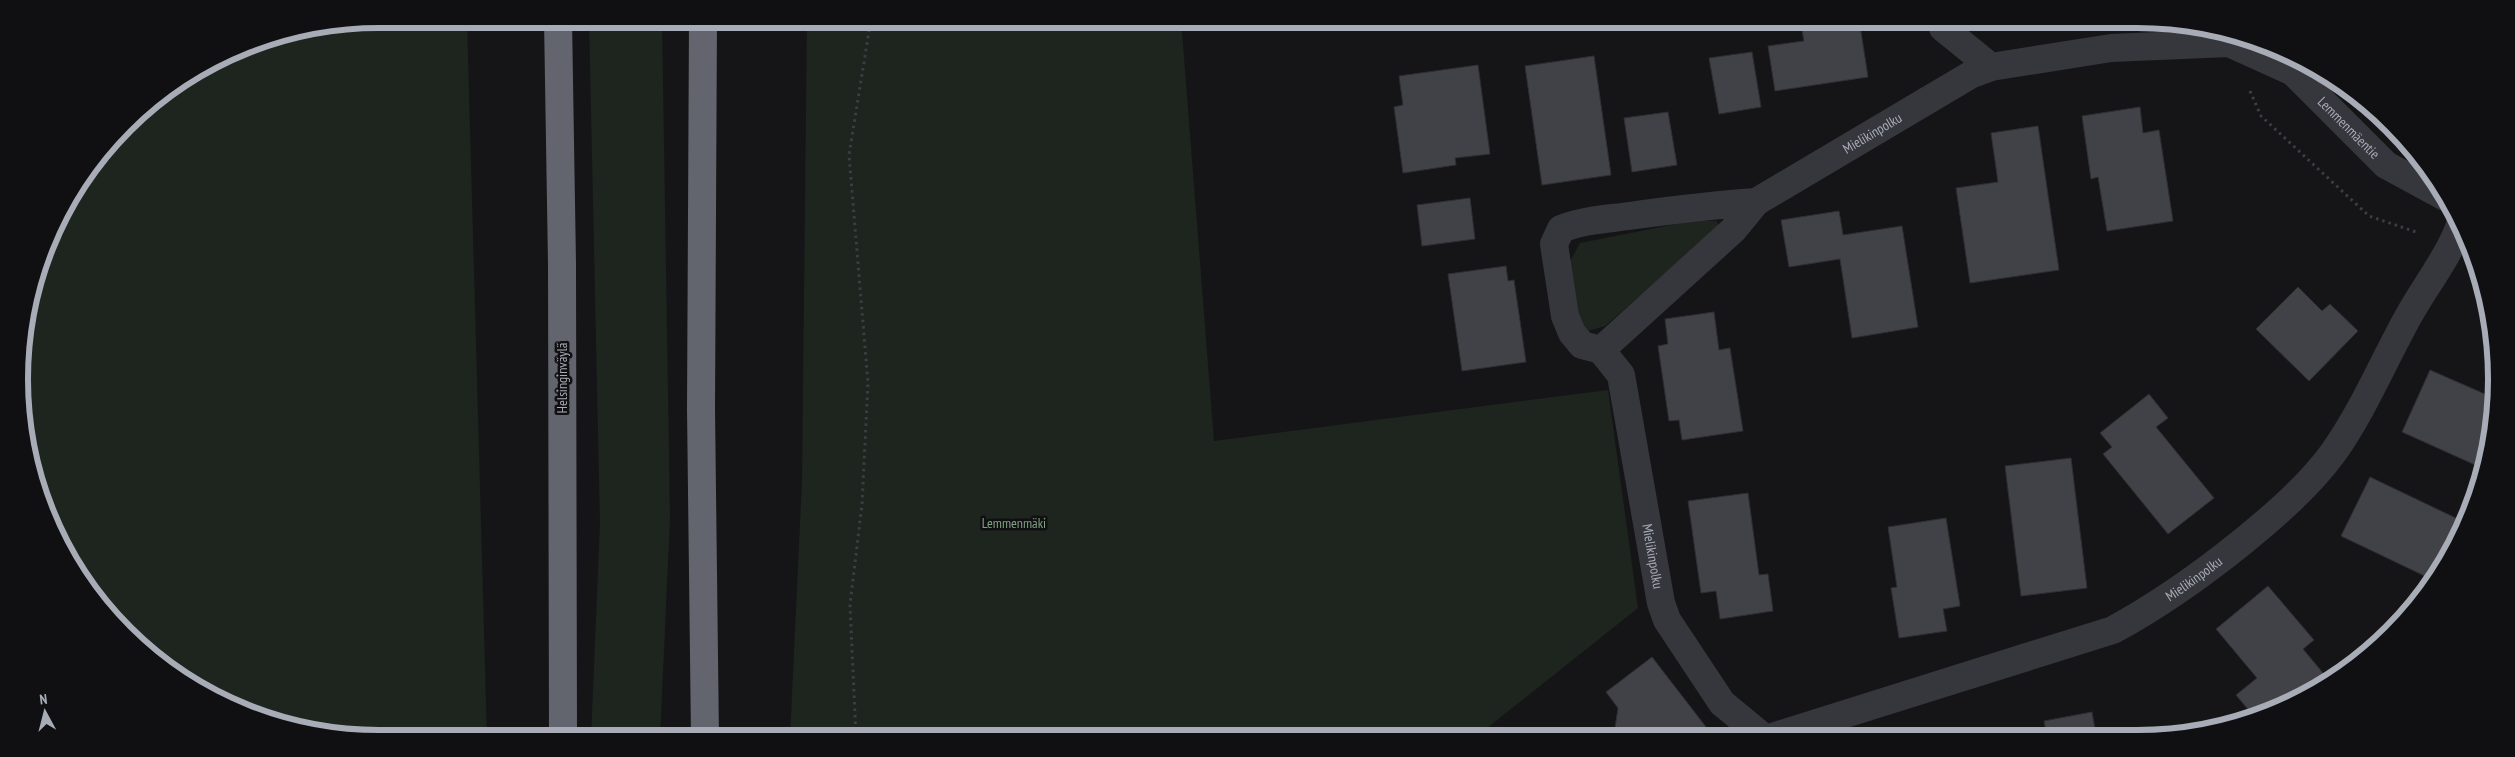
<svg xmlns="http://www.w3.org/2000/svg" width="2515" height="757" viewBox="0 0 2515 757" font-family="'PT Sans Narrow',sans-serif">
  <rect width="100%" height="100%" fill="#151517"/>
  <!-- green -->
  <g fill="#1d251e">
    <polygon points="379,19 467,19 487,738 379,738 308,731 241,711 178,677 124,633 80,579 31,471 20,402 22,332 56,219 93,160 141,108 241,46 309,26"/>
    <polygon points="589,19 662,19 670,518 660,738 591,738 600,524"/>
    <polygon points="807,19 1181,19 1214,441 1608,390 1638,608 1477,736 790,738 802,480"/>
    <polygon points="1691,221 1717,221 1719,228 1605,326 1588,331 1577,322 1569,263 1580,243"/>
  </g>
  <!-- building -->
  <g fill="#414247" stroke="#2f2f33">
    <polygon points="1800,19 1859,19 1868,77 1775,91 1768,46 1804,41"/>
    <polygon points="1752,52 1761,107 1719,114 1709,58"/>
    <polygon points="1594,56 1611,175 1542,185 1525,66"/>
    <polygon points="1478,65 1490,154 1455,158 1456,165 1403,173 1394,107 1403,105 1399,76"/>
    <polygon points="2140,107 2143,133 2159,130 2173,221 2107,231 2098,177 2091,179 2082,116"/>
    <polygon points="1668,112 1677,165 1632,172 1624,118"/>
    <polygon points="2038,126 2059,270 1970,283 1956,188 1998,182 1991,133"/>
    <polygon points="1470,198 1475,239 1422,246 1417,205"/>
    <polygon points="1839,211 1843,235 1902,226 1918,327 1852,338 1840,259 1789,267 1781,220"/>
    <polygon points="1506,266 1508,281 1514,280 1526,362 1462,371 1448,274"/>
    <polygon points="2298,287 2322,311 2330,304 2358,331 2309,381 2256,329"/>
    <polygon points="1714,312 1719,350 1730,348 1743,431 1682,440 1679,420 1669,421 1658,346 1668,344 1665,319"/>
    <polygon points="2430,370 2494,398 2489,449 2482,468 2402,432"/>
    <polygon points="2149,394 2168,418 2156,427 2214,498 2168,534 2103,454 2112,447 2100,433"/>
    <polygon points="2071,458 2087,588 2021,596 2005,466"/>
    <polygon points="2370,477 2462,521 2448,559 2431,579 2341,536"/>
    <polygon points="1748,493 1759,575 1768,574 1773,611 1720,619 1716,591 1701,593 1688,501"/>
    <polygon points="1946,518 1960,606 1943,609 1947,631 1899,638 1891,588 1897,587 1888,527"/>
    <polygon points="2268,586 2314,640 2303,649 2328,679 2295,701 2252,714 2236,695 2257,678 2216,629"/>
    <polygon points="1652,657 1713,736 1622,736 1615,728 1618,708 1606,692"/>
    <polygon points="2092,712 2096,735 2047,735 2044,721"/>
  </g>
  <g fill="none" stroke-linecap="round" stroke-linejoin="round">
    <!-- path -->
    <g stroke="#3c3e43" stroke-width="3" stroke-dasharray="2.5 4" stroke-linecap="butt">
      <polyline points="2250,91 2261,116 2369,216 2419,233"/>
      <polyline points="856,737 850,605 862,504 868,383 849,155 871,19"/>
    </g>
    <!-- minor -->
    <g stroke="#36373c" stroke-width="28">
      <polyline points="1940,19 1943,28 1991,67"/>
      <path id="s1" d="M1756 202C1713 205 1672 210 1629 216 1607 219 1583 220 1561 229L1554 244 1565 316 1572 333 1582 345 1601 350 1733 230 1756 202 1972 74 1991 67 2111 48 2229 43 2293 72 2386 165 2445 197"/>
      <path id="s2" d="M1601 350 1621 375 1661 603 1667 620 1722 703 1762 736"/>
      <path id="s3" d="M1775 736 2113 630C2159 605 2200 576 2241 543 2274 516 2308 487 2333 453 2363 411 2383 362 2408 317 2425 286 2448 258 2460 225"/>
    </g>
    <!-- highway -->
    <g stroke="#62656d" stroke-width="28">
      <polyline points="558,19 562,264 563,738"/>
      <polyline points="703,19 701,409 705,738"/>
    </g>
  </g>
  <g text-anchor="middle" stroke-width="5" stroke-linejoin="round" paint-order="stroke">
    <!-- street labels -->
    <g font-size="14" fill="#a7acb7" stroke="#101012">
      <text dy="5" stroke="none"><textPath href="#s1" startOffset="1215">Lemmenmäentie</textPath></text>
      <text dy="5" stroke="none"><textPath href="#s1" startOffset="690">Mielikinpolku</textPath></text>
      <text transform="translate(562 378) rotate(-90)" y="5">Helsinginväylä</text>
      <text dy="5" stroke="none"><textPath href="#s2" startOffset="216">Mielikinpolku</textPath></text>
      <text dy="5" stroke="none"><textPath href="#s3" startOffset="450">Mielikinpolku</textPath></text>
    </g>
    <!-- park labels -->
    <g font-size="14" fill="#7fa280" stroke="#101012">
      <text x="1014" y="528">Lemmenmäki</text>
    </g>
  </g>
  <!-- crop -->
  <path d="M0 0H2515V757H0ZM379 28H2137A351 351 0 0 1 2488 379V379A351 351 0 0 1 2137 730H379A351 351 0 0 1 28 379V379A351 351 0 0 1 379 28Z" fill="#101012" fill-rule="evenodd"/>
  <path fill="none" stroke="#a7acb7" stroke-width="6" d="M379 28H2137A351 351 0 0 1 2488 379V379A351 351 0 0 1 2137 730H379A351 351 0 0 1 28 379V379A351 351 0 0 1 379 28Z"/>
  <!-- north arrow -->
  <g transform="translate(45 712) rotate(353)" stroke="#101012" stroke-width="4" paint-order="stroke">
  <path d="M0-4L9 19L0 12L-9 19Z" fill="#a7acb7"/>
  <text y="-8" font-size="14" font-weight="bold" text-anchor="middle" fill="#a7acb7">N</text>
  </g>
</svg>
